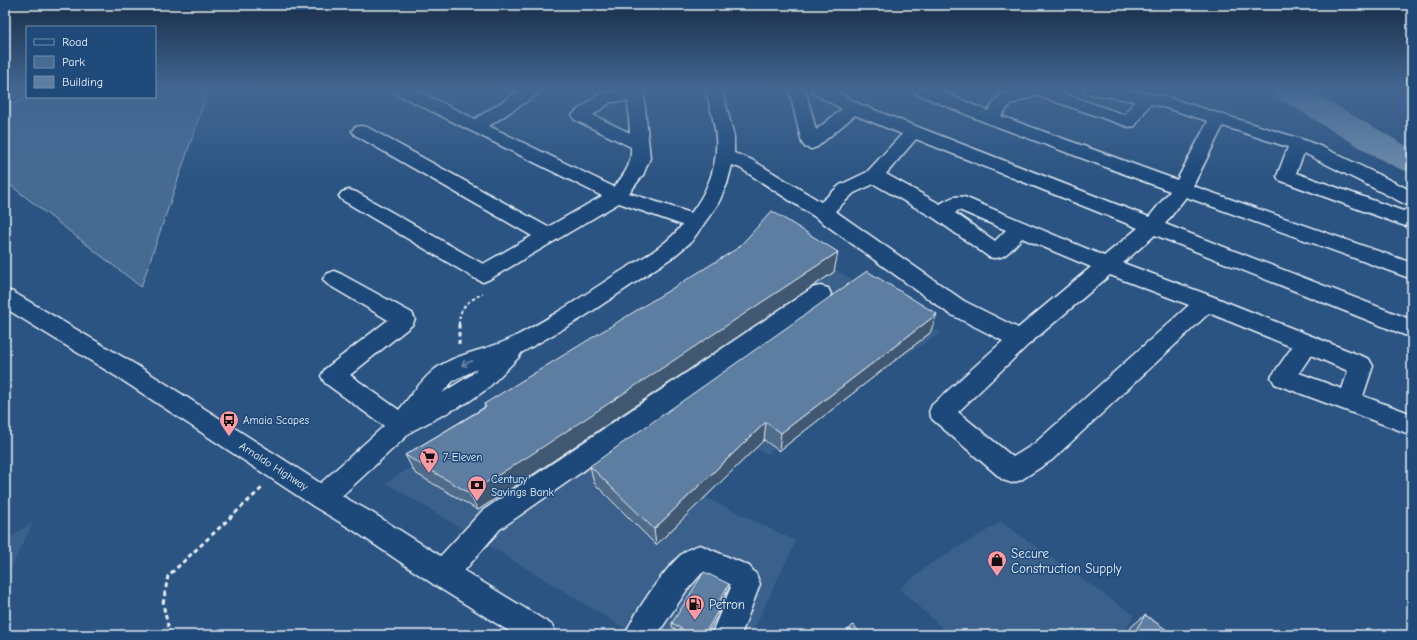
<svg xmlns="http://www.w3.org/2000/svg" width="1417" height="640" viewBox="0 0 1417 640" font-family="'Comic Neue',sans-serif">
  <rect width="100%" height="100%" fill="#2b5482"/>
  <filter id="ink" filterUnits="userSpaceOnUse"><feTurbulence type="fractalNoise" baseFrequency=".025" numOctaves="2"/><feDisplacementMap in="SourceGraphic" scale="8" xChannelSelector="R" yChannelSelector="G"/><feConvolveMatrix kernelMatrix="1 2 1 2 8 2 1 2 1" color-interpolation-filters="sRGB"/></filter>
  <g filter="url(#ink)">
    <!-- built -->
    <g fill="#3a608b">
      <polygon points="766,228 941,333 848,390 767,454 755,448 704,497 796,541 751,635 636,635 386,483 730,268"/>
      <polygon points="34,521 5,581 5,541"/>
      <polygon points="1001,522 1134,615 1123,635 950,635 899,589 930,564"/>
    </g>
    <!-- green -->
    <polygon fill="#476b93" stroke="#98aec6" points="155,89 209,89 141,287 5,181 5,108 28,97 155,97"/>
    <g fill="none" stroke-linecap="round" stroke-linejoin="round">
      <!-- river -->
      <polygon fill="#708ead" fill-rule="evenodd" points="1270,89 1307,89 1412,149 1412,173 1400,169 1374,156 1274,95"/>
      <!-- minor casing -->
      <g stroke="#e8f1f8" stroke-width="3">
        <g id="minor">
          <path d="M393 89H414L475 119 522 89H541L539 93 489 126 614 187C625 174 632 164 631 147L575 120 572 116 575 112 601 93 627 91V89H643L650 158 643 175 629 193 691 213C707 192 718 166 716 138 715 122 709 105 706 89H722L734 137V153L752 160 821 202 840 185 867 172 902 134 855 115 817 147 811 149 805 147 802 143 789 89H805L816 130 842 109 813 93 811 89H831L859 104 1149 217 1170 191 985 122 915 93 913 89H935L988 111 999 96 1020 89H1051L1125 115 1134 101 1086 93 1084 89H1121L1163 96 1304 140 1322 147 1412 191V205L1405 204 1304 153 1296 173 1403 211 1412 206V224L1406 226 1399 224 1279 180 1277 176 1288 147 1223 126 1193 186 1412 263V279L1186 197 1165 224 1412 320V338L1155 235 1123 263 1214 297 1369 359 1373 366 1363 396 1412 414V435L1275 384 1271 377 1292 347 1209 313 1052 460 1021 480 1012 483 1003 480 932 419 929 412 932 405 1003 341 948 313 815 217 740 168 732 165 727 184 718 204 691 242 673 257 582 318 521 353 519 357 487 389 468 402 412 431 331 506 322 510 313 506 309 498 313 490 384 426 325 383 321 376 325 369 388 320 327 284 323 279 327 274 334 271 341 274 412 313 415 319 412 325 350 375 399 410C410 397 424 376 438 367 459 353 486 350 508 340 543 323 580 298 612 277 636 261 665 248 682 225L619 203 490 279 483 282 476 279 342 200 339 196 342 192 349 190 356 192 483 264 532 236 355 135 352 131 355 127 361 126 367 127 548 227 602 196 395 93ZM1036 95 1129 127 1135 126 1150 104 1160 106 1208 121 1177 180 1001 116 1011 104ZM628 101 630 133 593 115 611 102ZM916 139 1138 228 1104 256 964 197C954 195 949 199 940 204L886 174ZM874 184 934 218 989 257C1004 262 1012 248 1022 238L1091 267 1018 328 964 301 835 211 854 193ZM959 210 1006 230 995 241 955 213ZM1110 275 1189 305 1034 444 1013 457 958 412 1028 345ZM1311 355 1348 371 1342 389 1299 373ZM477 369 471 375 442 393 453 381Z"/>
          <polygon points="820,286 828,288 831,294 828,300 500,529 453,584 443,588 433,584 429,574 433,564 482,511 812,288"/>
          <path d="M700 545 749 566 756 574 760 584 741 635H711L731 587 702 573 687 590 657 635H625C635 612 664 569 683 553 688 549 694 547 700 545Z"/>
        </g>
      </g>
      <!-- major casing -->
      <g stroke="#e8f1f8" stroke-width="3">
        <polygon id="major" points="5,290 13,292 138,366 331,490 371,512 453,564 552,625 557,635 515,635 433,584 353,530 313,506 122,380 5,308"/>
      </g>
      <!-- path-far1 -->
      <path stroke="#e8f1f8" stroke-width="2" stroke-dasharray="3.5 2.5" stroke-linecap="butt" d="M459 325C459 306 468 302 483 293"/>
      <!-- path -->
      <g stroke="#e8f1f8" stroke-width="3" stroke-dasharray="4.5 3.5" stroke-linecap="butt">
        <polyline points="459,324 459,344"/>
        <polyline points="170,635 163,604 168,576 264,486"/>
      </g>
      <!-- minor -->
      <use href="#minor" fill="#1f4a7a" fill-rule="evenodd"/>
      <!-- major -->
      <use href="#major" fill="#1f4a7a" fill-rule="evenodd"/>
    </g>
    <!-- wall -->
    <g fill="#506c8a" stroke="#e8f1f8">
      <polygon points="834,272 535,473 478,510 415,473 405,455 485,407 484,404"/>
      <polygon points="930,333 779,451 764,440 656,545 594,483 590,466"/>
      <polygon points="729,584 729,588 717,610 718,611 718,615 706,635 685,635 672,627 672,623"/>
      <polygon points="1145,615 1174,635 1126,635 1132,626"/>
    </g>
    <!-- shaded-wall -->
    <g fill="#415871" stroke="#e8f1f8">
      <polygon points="838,252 834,272 535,473 478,510 469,493"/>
      <polygon points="937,314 930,333 779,451 781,433"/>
      <polygon points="766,422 764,440 656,545 654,529"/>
      <polygon points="729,584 729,588 715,613 715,609"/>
      <polygon points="718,611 718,615 706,635 704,635"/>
    </g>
    <!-- building -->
    <g fill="#5d7da1" stroke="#e8f1f8">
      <polygon points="772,211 838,252 529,456 469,493 405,455 486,407 484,404 738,248"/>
      <polygon points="867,271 937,314 781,433 766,422 654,529 590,466"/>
      <polygon points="704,572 729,584 715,609 718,611 704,635 691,635 672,623"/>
      <polygon points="1145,615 1174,635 1133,635"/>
      <polygon points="853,625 863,635 843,635"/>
    </g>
    <!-- one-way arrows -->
    <defs><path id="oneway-shaft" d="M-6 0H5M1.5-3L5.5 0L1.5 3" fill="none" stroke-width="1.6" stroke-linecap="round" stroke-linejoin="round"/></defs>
    <use stroke="#6f8dac" href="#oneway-shaft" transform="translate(467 363) rotate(158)"/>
  </g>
  <!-- sky -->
  <linearGradient id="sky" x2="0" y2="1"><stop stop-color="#182e48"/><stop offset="0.5" stop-color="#446792"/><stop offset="1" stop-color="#446792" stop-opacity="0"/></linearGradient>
  <rect width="1417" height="179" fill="url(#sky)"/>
  <!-- icons -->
  <defs>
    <g id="bus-pin" transform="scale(1)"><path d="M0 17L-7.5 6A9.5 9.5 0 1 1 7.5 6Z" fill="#ff9aa2" stroke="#1f4a7a"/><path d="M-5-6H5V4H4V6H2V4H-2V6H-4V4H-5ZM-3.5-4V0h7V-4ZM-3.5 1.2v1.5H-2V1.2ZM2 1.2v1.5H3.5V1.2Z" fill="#111"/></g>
    <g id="supermarket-pin" transform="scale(1)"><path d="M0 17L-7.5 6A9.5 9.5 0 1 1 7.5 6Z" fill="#ff9aa2" stroke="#1f4a7a"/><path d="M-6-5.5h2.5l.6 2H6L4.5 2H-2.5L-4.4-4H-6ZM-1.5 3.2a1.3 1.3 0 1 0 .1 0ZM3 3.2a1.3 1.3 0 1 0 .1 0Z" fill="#111"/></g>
    <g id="bank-pin" transform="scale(1)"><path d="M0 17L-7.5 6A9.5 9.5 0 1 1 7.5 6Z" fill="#ff9aa2" stroke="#1f4a7a"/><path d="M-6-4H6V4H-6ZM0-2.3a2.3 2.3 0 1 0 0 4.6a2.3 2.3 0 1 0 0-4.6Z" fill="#111"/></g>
    <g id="shop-pin" transform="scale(1)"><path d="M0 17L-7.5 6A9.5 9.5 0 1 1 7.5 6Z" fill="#ff9aa2" stroke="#1f4a7a"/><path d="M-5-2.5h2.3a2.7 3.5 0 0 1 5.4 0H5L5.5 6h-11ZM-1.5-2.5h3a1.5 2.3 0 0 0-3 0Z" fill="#111"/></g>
    <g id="fuel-pin" transform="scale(1)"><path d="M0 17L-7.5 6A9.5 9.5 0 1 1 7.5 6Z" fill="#ff9aa2" stroke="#1f4a7a"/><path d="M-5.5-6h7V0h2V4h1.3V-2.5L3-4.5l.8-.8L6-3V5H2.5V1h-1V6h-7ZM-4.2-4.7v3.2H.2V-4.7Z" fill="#111"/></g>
  </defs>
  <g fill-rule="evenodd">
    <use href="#bus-pin" x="229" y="420"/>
    <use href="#supermarket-pin" x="429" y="457"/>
    <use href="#bank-pin" x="477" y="485"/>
    <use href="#shop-pin" x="997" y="560"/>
    <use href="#fuel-pin" x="695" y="604"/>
  </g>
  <g text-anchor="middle" stroke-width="3" stroke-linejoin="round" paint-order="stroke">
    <!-- poi labels -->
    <g font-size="11" fill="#e8f1f8" stroke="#1f4a7a" text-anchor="start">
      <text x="243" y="424">Amaia Scapes</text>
      <text x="443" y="461">7-Eleven</text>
      <text x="491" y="483">Century<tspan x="491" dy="13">Savings Bank</tspan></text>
    </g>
    <!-- street labels -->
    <g font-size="11" fill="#e8f1f8" stroke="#1f4a7a">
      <text transform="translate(274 466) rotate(33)" y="4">Arnaldo Highway</text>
    </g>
    <!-- near-poi labels -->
    <g font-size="13" fill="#e8f1f8" stroke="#1f4a7a" text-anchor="start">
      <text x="1011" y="558">Secure<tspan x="1011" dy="15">Construction Supply</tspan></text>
      <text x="709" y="609">Petron</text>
    </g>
  </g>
  <!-- margin -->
  <rect width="1417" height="640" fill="none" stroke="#1f4a7a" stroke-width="20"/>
  <rect x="10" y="10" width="1397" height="620" fill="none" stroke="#e8f1f8" stroke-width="1.5" filter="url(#ink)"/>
  <!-- legend -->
  <rect x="26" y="26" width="130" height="72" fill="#1f4a7a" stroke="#6f8dac"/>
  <rect x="34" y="39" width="20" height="6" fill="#1f4a7a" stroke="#6f8dac"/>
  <text x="62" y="46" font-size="12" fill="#e8f1f8">Road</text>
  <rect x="34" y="56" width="20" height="12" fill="#476b93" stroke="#6f8dac"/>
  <text x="62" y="66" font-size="12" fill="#e8f1f8">Park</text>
  <rect x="34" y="76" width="20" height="12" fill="#5d7da1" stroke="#6f8dac"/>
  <text x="62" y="86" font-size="12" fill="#e8f1f8">Building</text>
</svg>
